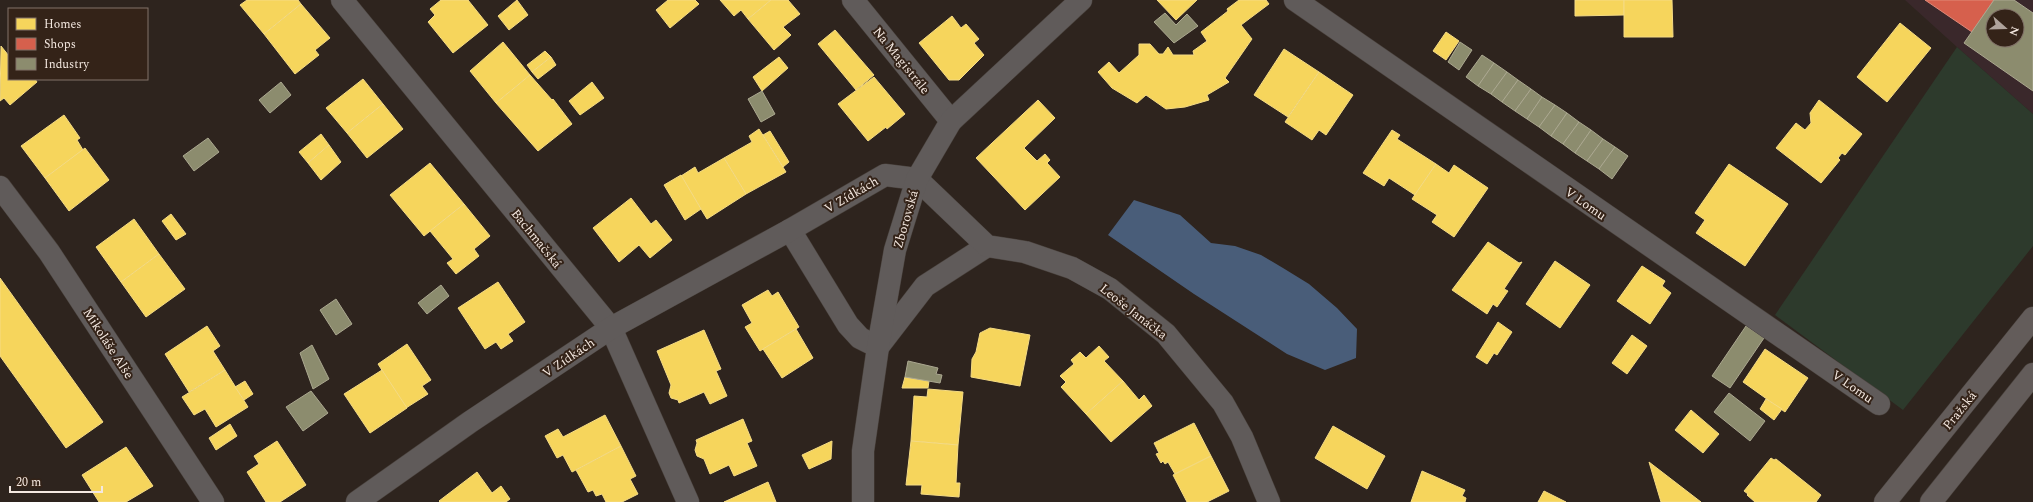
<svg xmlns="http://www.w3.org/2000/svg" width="2033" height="502" viewBox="0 0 2033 502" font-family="Spectral,serif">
  <rect width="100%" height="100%" fill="#2e241e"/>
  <!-- commercial -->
  <path fill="#3a282b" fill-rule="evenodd" d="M1905 0H2033V114L1957 47ZM1993 16H2017V40H1993Z"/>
  <!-- green -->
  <polygon fill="#2d3a2c" points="1957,47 2033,114 2033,246 1903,410 1775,315"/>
  <!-- water -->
  <polygon fill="#495d79" points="1134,200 1180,215 1211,243 1235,246 1261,255 1283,268 1309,284 1337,308 1357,329 1356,358 1325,370 1287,354 1194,294 1108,235"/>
  <!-- homes -->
  <g fill="#f6d55c" stroke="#f5db84">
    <polygon points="247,0 298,0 301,4 264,34 240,5"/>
    <polygon points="441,0 468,0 488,25 453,53 428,22 435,15 430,9"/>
    <polygon points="517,0 528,15 509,30 498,16"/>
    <polygon points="668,0 695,0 699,4 670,28 656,10"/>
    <polygon points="720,0 771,0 748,19 741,10 734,16"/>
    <polygon points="771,0 788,0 800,14 783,27 791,35 774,50 748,19"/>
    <polygon points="1157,0 1197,0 1176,20"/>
    <polygon points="1239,0 1266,0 1269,4 1241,25 1252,39 1225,78 1229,82 1207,95 1209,100 1185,107 1166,109 1146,95 1137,103 1112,88 1098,72 1109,62 1119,73 1139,55 1139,44 1150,44 1159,54 1163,54 1168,47 1173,55 1194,55 1193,51 1207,41 1201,32 1228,11 1227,9"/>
    <polygon points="1575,0 1624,0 1624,15 1575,16"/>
    <polygon points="1624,0 1672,0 1673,37 1624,37"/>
    <polygon points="301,4 330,38 315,50 319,55 295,74 264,34"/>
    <polygon points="952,16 961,28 966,24 979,39 974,43 984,55 959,80 949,80 919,43"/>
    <polygon points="1900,23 1931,48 1887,102 1857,77"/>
    <polygon points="835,30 874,75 856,90 818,44"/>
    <polygon points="1446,32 1459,41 1446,60 1433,51"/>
    <polygon points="503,42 530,75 496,103 470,71"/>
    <polygon points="1,46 9,56 9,79 35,79 37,82 10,105 4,98 0,101"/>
    <polygon points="1284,49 1319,72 1288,117 1254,95"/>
    <polygon points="545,51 551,57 532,72 527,65"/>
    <polygon points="551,57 556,65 538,79 532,72"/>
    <polygon points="779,57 788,68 762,91 753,77"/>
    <polygon points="1319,72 1353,95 1326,135 1319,130 1312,140 1285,122"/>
    <polygon points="530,75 552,100 553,99 572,124 538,151 496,103"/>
    <polygon points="874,77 905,114 887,129 886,127 868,141 838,104"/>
    <polygon points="363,79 383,104 347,133 326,108"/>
    <polygon points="592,82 604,98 580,115 569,101"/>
    <polygon points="1038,100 1055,118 1024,148 1037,161 1045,154 1050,160 1047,163 1060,177 1025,210 976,158"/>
    <polygon points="1819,100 1862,134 1845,155 1842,153 1838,158 1840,160 1821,183 1776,148 1796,123 1805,130 1811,123 1810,113"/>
    <polygon points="383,104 403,129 367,158 347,133"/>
    <polygon points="64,115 80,138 77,140 83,150 45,178 21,146"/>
    <polygon points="759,129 786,172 746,194 724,158 752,142 749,136"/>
    <polygon points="1392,130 1400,135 1397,139 1436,164 1415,195 1389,178 1384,186 1363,173"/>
    <polygon points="770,131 789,162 783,167 763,135"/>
    <polygon points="321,134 329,145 308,163 299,152"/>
    <polygon points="329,145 341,162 321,180 308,163"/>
    <polygon points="85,148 109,180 69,211 45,178"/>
    <polygon points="724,158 746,194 707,219 681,176 695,167 698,173"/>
    <polygon points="430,163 464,204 424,236 390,195"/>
    <polygon points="1436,164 1449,173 1454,165 1488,188 1454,237 1432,222 1437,215 1412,199"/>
    <polygon points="1729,164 1788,204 1745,266 1696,233 1705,220 1695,213"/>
    <polygon points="681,175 701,209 685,220 664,185"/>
    <polygon points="631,198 651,224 656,220 672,240 650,258 639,245 619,262 593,228"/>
    <polygon points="464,204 490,236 474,249 479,256 456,274 447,263 453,259 430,231"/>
    <polygon points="171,214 186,234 176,240 162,221"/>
    <polygon points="134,219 159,254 121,282 96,247"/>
    <polygon points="1488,242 1519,263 1522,262 1504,289 1508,291 1497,307 1493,304 1487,314 1452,290"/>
    <polygon points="159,254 185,289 146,317 121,282"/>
    <polygon points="1555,261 1590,285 1560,328 1526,304"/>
    <polygon points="1642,266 1665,281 1662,286 1671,293 1650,324 1617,301"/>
    <polygon points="0,278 103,422 66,448 0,356"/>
    <polygon points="498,282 525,322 508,334 513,341 501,349 496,342 485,349 458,308"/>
    <polygon points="768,290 772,296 778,292 799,327 760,351 745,327 752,323 742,305"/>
    <polygon points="1498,322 1512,332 1497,355 1494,353 1487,364 1476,357"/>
    <polygon points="207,326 220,346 213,351 225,370 189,392 165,354"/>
    <polygon points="990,328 1030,335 1020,386 971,377 972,359 976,352 980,333"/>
    <polygon points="796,329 813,358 782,378 763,349"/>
    <polygon points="704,330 721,369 716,371 727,396 710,404 704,392 679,403 678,400 671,398 669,393 671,385 657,351"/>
    <polygon points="1632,335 1647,346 1627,374 1612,363"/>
    <polygon points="407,344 431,380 422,386 428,394 406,408 378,364"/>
    <polygon points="1099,346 1109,357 1104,361 1123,381 1086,414 1061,387 1066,382 1060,376 1074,364 1071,360 1080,352 1086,358"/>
    <polygon points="1765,349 1808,378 1785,412 1743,382"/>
    <polygon points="225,370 248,407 216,427 205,409 194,415 182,397"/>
    <polygon points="382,370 407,408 370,433 344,394"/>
    <polygon points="905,377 929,381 928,388 902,388"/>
    <polygon points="245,381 253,394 244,400 235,387"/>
    <polygon points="1123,381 1139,400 1144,395 1152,406 1111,442 1086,414"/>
    <polygon points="928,389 963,392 958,445 911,441 914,396 927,397"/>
    <polygon points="1766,399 1782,409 1774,420 1760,409"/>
    <polygon points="1691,410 1719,434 1703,453 1675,430"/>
    <polygon points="605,415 621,446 572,472 563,455 557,458 545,436 558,429 563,437"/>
    <polygon points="743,419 752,441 747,443 757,466 734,476 729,465 710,474 704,459 697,456 695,450 697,443 696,440"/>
    <polygon points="1194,423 1211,456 1175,474 1168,462 1165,464 1163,461 1161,463 1156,454 1159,453 1154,443"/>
    <polygon points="230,424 237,436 216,450 209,438"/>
    <polygon points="1333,426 1385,456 1367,489 1315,458"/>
    <polygon points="277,441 306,485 280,502 266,502 247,472 259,464 254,456"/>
    <polygon points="832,441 831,459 809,469 802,455"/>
    <polygon points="911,441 958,445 956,483 960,483 959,497 921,494 922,485 906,485"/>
    <polygon points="621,446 636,476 630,479 638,494 622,502 606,502 602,494 596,496 593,490 588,492 576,470"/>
    <polygon points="126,447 153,486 126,502 99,502 82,475"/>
    <polygon points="1211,456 1229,491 1207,502 1187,502 1173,475"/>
    <polygon points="1771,458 1774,460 1776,459 1821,495 1816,502 1755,502 1747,495 1748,494 1744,491"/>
    <polygon points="1649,462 1701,502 1661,502"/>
    <polygon points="1422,471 1465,490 1462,496 1466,498 1465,502 1411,502"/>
    <polygon points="477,472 492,493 501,486 510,499 506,502 440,502 439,501"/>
    <polygon points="768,482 776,502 724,502"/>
    <polygon points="1544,491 1566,502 1538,502"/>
  </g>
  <!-- shops -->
  <polygon fill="#d6604d" stroke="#df8979" points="1925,0 1994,0 1972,32"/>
  <!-- industry -->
  <g fill="#8c8c6e" stroke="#aba890" fill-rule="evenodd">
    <path d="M1994 0H2014L2033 13V91L1964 43ZM1993 16H2017V40H1993Z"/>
    <polygon points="1165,13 1176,25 1187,14 1198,26 1174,43 1154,22"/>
    <polygon points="1460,42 1472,50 1459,70 1448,62"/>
    <polygon points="1482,55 1494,63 1478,86 1466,77"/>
    <polygon points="1494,63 1507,72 1491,94 1478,86"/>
    <polygon points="1507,72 1518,80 1502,102 1491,94"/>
    <polygon points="1518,80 1531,89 1515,111 1502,102"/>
    <polygon points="281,82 291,95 270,113 259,100"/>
    <polygon points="1531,89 1542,97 1527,119 1515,111"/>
    <polygon points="762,91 775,114 761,122 748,99"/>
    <polygon points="1542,97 1555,105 1539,127 1527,119"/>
    <polygon points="1555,105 1567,113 1551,136 1539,127"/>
    <polygon points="1567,113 1579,122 1563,144 1551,136"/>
    <polygon points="1579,122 1591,130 1575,153 1563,144"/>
    <polygon points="1591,130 1603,139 1587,161 1575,153"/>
    <polygon points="208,138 219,152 194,171 183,156"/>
    <polygon points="1603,139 1615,147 1599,169 1587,161"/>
    <polygon points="1615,147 1628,156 1612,179 1599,169"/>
    <polygon points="441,285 449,296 427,314 418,303"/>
    <polygon points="336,299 352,324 336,335 320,310"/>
    <polygon points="1746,326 1764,338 1730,388 1712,376"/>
    <polygon points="312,345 329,379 313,389 300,353"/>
    <polygon points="908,361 938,368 936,374 942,375 940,383 905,377"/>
    <polygon points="311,391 328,413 303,431 286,407"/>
    <polygon points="1729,393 1765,421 1750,441 1714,412"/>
  </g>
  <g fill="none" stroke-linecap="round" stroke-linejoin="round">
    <!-- street casing -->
    <g stroke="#48403b" stroke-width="23">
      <g id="street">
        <polyline points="342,0 611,328 688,502"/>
        <polyline points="853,0 951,121"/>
        <polyline points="1295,0 1879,404"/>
        <polyline points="0,187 49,252 213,502"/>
        <polyline points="790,230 848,325 860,338 878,347 925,286 987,246"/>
        <polyline points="357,502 470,422 611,328 790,230 885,175 917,179 987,246 1025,252 1072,268 1110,289 1166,334 1223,403 1242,437 1269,502"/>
        <polyline points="863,502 863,451 878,347 895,250 917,179 951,121 1081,0"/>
      </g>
    </g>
    <!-- secondary casing -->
    <g stroke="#48403b" stroke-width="23">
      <g id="secondary">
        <polyline points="1885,502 2033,318"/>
        <polyline points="1931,502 2033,374"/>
      </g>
    </g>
    <!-- street -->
    <use href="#street" stroke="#605b5a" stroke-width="22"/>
    <!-- secondary -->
    <use href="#secondary" stroke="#635c5a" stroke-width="22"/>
  </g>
  <g text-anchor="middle" stroke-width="4" stroke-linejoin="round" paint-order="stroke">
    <!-- street labels -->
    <g font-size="13" fill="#f4e8e0" stroke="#342318">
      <text transform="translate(902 60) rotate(51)" y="5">Na Magistrále</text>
      <text transform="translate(851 194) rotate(-30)" y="5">V Zídkách</text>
      <text transform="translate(1586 203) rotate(35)" y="5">V Lomu</text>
      <text transform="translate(905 219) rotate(-74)" y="5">Zborovská</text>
      <text transform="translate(537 238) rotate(51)" y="5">Bachmačská</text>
      <text transform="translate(1134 311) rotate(38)" y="5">Leoše Janáčka</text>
      <text transform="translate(109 343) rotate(57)" y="5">Mikoláše Alše</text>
      <text transform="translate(568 357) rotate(-34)" y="5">V Zídkách</text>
      <text transform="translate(1853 386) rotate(35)" y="5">V Lomu</text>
      <text transform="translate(1959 410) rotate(-51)" y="5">Pražská</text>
    </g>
  </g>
  <!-- legend -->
  <rect x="8" y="8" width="140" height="72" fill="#342318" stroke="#817268"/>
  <rect x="16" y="18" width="20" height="12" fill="#f6d55c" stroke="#817268"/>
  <text x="44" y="28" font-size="12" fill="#f4e8e0">Homes</text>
  <rect x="16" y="38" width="20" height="12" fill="#d6604d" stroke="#817268"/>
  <text x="44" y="48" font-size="12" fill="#f4e8e0">Shops</text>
  <rect x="16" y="58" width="20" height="12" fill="#8c8c6e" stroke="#817268"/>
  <text x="44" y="68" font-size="12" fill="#f4e8e0">Industry</text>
  <!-- north arrow -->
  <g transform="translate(2005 28) rotate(110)"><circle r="19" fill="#342318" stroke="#817268"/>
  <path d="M0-3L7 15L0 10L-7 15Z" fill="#afa39c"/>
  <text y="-6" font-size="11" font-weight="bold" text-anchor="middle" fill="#f4e8e0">N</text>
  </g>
  <!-- scale -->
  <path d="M10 486v6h92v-6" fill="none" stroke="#f4e8e0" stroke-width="2"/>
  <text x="16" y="486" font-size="12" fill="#f4e8e0" stroke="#342318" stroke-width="3" paint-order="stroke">20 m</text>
</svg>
